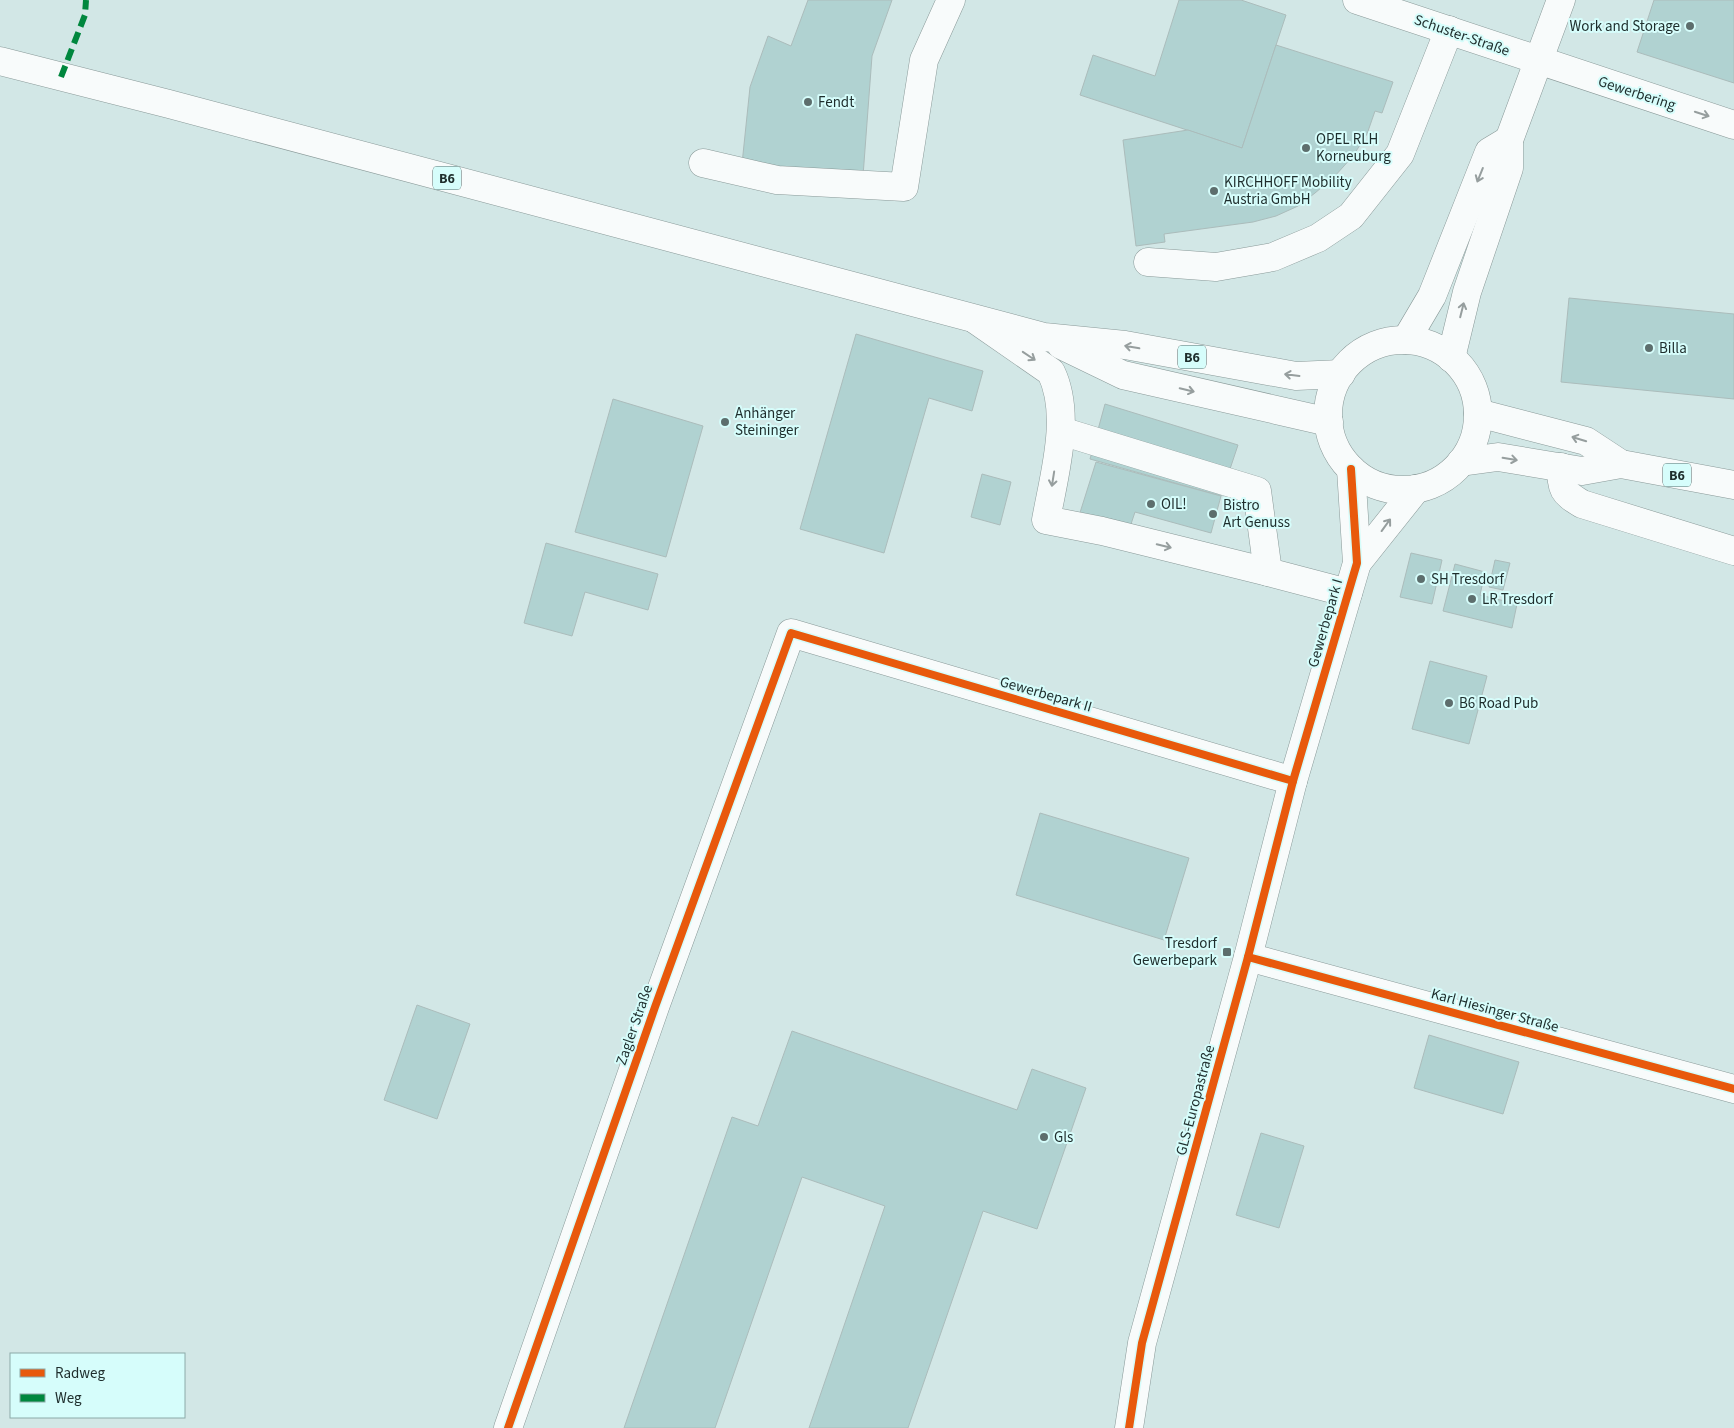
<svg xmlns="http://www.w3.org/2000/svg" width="1734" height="1428" viewBox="0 0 1734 1428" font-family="'Source Sans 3',sans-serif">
  <rect width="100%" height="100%" fill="#d2e7e6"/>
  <!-- building -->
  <g fill="#b0d2d1" stroke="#abbcbb">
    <polygon points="808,0 892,0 872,56 863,176 742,164 750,87 768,36 791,46"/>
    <polygon points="1179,0 1241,0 1286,15 1242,148 1080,95 1093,55 1155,76"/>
    <polygon points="1654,0 1734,0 1734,83 1637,52"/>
    <polygon points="1276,45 1393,82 1382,113 1375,111 1367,134 1353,156 1334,177 1315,193 1298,206 1276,216 1253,222 1164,234 1165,242 1136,246 1123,140 1188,130 1242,148"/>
    <polygon points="1569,298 1734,314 1734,399 1561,382"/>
    <polygon points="856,334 983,371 972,411 929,398 884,553 800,529"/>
    <polygon points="613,399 703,426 666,557 575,532"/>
    <polygon points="1105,404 1238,445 1221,496 1090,459"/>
    <polygon points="1096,462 1221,496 1211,533 1135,512 1128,533 1078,519"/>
    <polygon points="982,474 1011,482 1000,525 971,517"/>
    <polygon points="546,543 658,574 648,610 585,592 572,636 524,623"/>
    <polygon points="1411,553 1442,560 1432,604 1400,597"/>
    <polygon points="1495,560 1510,563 1503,590 1489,587"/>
    <polygon points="1455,564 1485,572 1480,595 1517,604 1512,628 1443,611"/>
    <polygon points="1430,661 1487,676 1469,744 1412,729"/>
    <polygon points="1040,813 1189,858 1164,940 1016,895"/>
    <polygon points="417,1005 470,1024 437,1119 384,1100"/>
    <polygon points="792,1031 1017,1110 1032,1069 1086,1088 1037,1229 983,1211 908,1428 809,1428 885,1206 802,1177 715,1428 624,1428 732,1117 758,1126"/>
    <polygon points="1429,1035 1519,1062 1503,1114 1414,1088"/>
    <polygon points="1261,1133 1304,1146 1279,1228 1236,1215"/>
  </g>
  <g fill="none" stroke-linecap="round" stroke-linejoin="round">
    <!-- minor casing -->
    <g stroke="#899998" stroke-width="29">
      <g id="minor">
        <polyline points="1357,0 1734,125"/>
        <polyline points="703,163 777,180 904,187 924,60 951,0"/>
        <polyline points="1148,262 1216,267 1273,257 1318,238 1351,216 1400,154 1449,30"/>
        <path d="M976 320 1051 372C1072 415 1054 475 1046 520L1102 531 1268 572"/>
        <polyline points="1061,431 1257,491 1268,572 1348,593"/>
        <path d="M1561 467C1562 490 1562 492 1582 504L1734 551"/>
        <polyline points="1357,563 1416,489"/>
        <polyline points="1248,957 1734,1089"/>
        <polyline points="508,1428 655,1007 791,633 1293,781"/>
        <polyline points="1129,1428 1142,1343 1248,957 1293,781 1357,563 1351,469"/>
      </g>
    </g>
    <!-- major casing -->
    <g stroke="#899998" stroke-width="29">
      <g id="major">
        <polyline points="0,61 169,104 1044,337 1125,345 1296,376 1341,374"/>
        <polyline points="1406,340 1432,296 1489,152 1509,140"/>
        <circle cx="1403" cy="415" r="75"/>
        <polyline points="1061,345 1123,375 1329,422"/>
        <polyline points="1451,358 1467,292 1509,168 1509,140 1561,0"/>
        <polyline points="1478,413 1586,441 1621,464 1734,485"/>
        <polyline points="1461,462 1498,457 1582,471 1621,464"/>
      </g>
    </g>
    <!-- minor -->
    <use href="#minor" stroke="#f8fbfb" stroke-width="28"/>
    <!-- major -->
    <use href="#major" stroke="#f8fbfb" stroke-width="28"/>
    <!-- quiet -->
    <polyline stroke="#00873e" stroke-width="6" stroke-dasharray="12 6" stroke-linecap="butt" points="61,77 85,15 86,0"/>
    <!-- cycleway casing -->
    <g stroke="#d6fdfb" stroke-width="11">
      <g id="cycleway">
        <polyline points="1248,957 1734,1089"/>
        <polyline points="508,1428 655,1007 791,633 1293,781"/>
        <polyline points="1129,1428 1142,1343 1248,957 1293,781 1357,563 1351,469"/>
      </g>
    </g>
    <!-- cycleway -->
    <use href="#cycleway" stroke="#e8590c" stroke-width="8"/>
  </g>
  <!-- one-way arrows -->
  <defs><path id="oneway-shaft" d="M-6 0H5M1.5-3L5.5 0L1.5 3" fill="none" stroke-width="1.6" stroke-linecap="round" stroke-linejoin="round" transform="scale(1.25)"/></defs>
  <g stroke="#969e9e">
    <use href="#oneway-shaft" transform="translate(1702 114) rotate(18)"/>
    <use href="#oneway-shaft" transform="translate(1480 175) rotate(112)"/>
    <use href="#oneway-shaft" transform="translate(1462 310) rotate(-76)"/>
    <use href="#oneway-shaft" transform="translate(1132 347) rotate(-170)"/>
    <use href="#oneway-shaft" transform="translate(1029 356) rotate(34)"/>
    <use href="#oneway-shaft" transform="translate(1292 375) rotate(-173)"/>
    <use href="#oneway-shaft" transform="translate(1187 390) rotate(13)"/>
    <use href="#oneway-shaft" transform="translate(1579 439) rotate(-163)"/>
    <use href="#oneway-shaft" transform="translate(1510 459) rotate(9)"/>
    <use href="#oneway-shaft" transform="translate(1053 479) rotate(99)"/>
    <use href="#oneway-shaft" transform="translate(1386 525) rotate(-54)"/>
    <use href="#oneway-shaft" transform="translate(1164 546) rotate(14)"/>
  </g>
  <!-- markers -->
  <g fill="#5d6e6d" stroke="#d6fdfb" stroke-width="2">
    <circle cx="1690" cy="26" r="5"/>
    <circle cx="808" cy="102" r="5"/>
    <circle cx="1306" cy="148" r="5"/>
    <circle cx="1214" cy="191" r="5"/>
    <circle cx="1649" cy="348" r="5"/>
    <circle cx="725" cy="422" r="5"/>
    <circle cx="1151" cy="504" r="5"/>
    <circle cx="1213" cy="514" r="5"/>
    <circle cx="1421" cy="579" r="5"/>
    <circle cx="1472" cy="599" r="5"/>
    <circle cx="1449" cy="703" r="5"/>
    <rect x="1222" y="947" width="10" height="10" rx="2.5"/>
    <circle cx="1044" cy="1137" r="5"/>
  </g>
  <g text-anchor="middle" stroke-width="4" stroke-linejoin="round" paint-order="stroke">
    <!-- shield labels -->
    <g fill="#d6fdfb" stroke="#556b6a" stroke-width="1">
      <rect x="433" y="166.5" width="28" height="23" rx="4"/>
      <rect x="1178" y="345.5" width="28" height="23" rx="4"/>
      <rect x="1663" y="463.5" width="28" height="23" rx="4"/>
    </g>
    <g font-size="14" font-weight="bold" fill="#1e2d2c">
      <text x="447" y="183">B6</text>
      <text x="1192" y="362">B6</text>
      <text x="1677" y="480">B6</text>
    </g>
    <!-- poi labels -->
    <g font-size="15" fill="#1e2d2c" stroke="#d6fdfb" text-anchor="start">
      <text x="1680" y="31" text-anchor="end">Work and Storage</text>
      <text x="818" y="107">Fendt</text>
      <text x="1316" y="144">OPEL RLH<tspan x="1316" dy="17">Korneuburg</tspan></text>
      <text x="1224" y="187">KIRCHHOFF Mobility<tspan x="1224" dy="17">Austria GmbH</tspan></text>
      <text x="1659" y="353">Billa</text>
      <text x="735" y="418">Anhänger<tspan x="735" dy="17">Steininger</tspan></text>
      <text x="1161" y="509">OIL!</text>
      <text x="1223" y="510">Bistro<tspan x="1223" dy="17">Art Genuss</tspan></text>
      <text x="1431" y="584">SH Tresdorf</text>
      <text x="1482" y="604">LR Tresdorf</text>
      <text x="1459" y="708">B6 Road Pub</text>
      <text x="1217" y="948" text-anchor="end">Tresdorf<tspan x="1217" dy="17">Gewerbepark</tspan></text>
      <text x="1054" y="1142">Gls</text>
    </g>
    <!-- street labels -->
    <g font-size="15" fill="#1e2d2c" stroke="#d6fdfb">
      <text transform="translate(1462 35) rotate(19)" y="5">Schuster-Straße</text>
      <text transform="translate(1637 93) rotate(18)" y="5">Gewerbering</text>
      <text transform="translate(1325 623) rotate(-74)" y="5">Gewerbepark I</text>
      <text transform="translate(1046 694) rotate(16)" y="5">Gewerbepark II</text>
      <text transform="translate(1495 1010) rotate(15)" y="5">Karl Hiesinger Straße</text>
      <text transform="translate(634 1025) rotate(-71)" y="5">Zagler Straße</text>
      <text transform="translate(1195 1100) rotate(-75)" y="5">GLS-Europastraße</text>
    </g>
  </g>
  <!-- legend -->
  <rect x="10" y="1353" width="175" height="65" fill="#d6fdfb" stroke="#8caaa8"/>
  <rect x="20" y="1369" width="25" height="8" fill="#e8590c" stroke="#8caaa8"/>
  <text x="55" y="1378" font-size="15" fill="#1e2d2c">Radweg</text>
  <rect x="20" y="1394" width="25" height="8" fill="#00873e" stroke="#8caaa8"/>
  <text x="55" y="1403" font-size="15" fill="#1e2d2c">Weg</text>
</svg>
